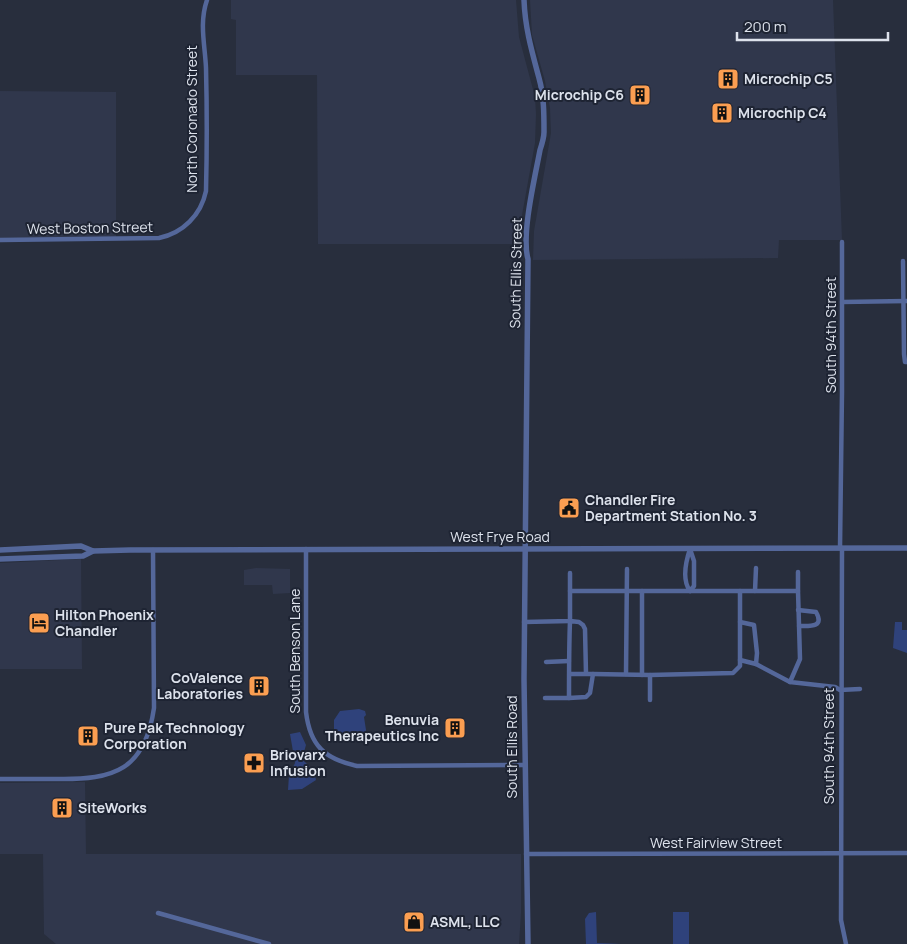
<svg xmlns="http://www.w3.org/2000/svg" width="907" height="944" viewBox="0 0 907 944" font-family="Manrope,sans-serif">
  <rect width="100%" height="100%" fill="#282e3d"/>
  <!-- built -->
  <g fill="#30374c">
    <polygon points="231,0 516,0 519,37 535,97 536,114 535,143 522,215 519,244 318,244 317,75 236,75 236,20 231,19"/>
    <polygon points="530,0 833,0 842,240 779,240 778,258 533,260 534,231 551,133 550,108 545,81 532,35"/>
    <polygon points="0,91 116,92 116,240 0,240"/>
    <polygon points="81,559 82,669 0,669 0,563"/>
    <polygon points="256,568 290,569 290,593 273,594 272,585 244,585 244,570"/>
    <polygon points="85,782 86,854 521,854 521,913 519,944 56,944 44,934 43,854 0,854 0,783"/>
  </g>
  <!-- green -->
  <g fill="#2f427b">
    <polygon points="895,622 902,622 902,630 907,630 907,653 893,648"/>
    <path d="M359 709 365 711 366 715 364 717 366 730 365 738C351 737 347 741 334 735V720L340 711Z"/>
    <polygon points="300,732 306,745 302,759 314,771 316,780 302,789 288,790 289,775 295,763 290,734"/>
    <polygon points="596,912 597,943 621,944 586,944 585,919 589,913"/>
    <rect x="673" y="912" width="16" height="32"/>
  </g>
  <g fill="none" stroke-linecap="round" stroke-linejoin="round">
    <!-- minor -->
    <g stroke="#54679a" stroke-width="4.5">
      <path d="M0 240 159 238C183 233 201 215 206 191 207 150 207 109 206 68 205 45 199 23 207 0"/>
      <polyline points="903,261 904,354 905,362 907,362"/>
      <polyline points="842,302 907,301"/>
      <polyline points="840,548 842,392 842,242"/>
      <polyline points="842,548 841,920 846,944"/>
      <path d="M306 549V712C310 746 325 759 357 766L524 765"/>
      <path d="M690 549 694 561V586L690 591C682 580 686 561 690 549Z"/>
      <polyline points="570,591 798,591 800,659 790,682 835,687 840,690 860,689"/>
      <polyline points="642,591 642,675"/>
      <polyline points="755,591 756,568"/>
      <polyline points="798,591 798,572"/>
      <path d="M798 610 816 612C825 628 809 626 799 626"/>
      <polyline points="524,622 570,621 570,573"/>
      <polyline points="740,622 754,625 757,653 756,664 740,660"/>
      <polyline points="546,662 569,661"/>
      <polyline points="756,664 790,682"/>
      <path d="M569 674H593L590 693 586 697 569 698C569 672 569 646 570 621L579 622 583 625 585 629 586 674"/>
      <polyline points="593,674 650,675 733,673 740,666 740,591"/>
      <polyline points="626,674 627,569"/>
      <polyline points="650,675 650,700"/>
      <polyline points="545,698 569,698"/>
      <path d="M0 779C19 779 38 779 57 779 114 780 145 770 154 708L153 550"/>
      <polyline points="526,854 907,853"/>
      <polyline points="158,913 269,944"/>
    </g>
    <!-- tertiary -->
    <g stroke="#54679a" stroke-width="5.5">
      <path d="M524 0C525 28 532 52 539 78 544 96 544 114 544 132 544 138 542 144 540 150 535 177 521 235 528 259L524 679 528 944"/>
      <polyline points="0,550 81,546 93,551"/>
      <polyline points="0,559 83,556 93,551 130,550 907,548"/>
    </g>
  </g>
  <!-- icons -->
  <defs>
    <g id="building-square" transform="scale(1.125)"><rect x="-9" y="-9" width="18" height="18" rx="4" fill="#fb9e51" stroke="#1e2433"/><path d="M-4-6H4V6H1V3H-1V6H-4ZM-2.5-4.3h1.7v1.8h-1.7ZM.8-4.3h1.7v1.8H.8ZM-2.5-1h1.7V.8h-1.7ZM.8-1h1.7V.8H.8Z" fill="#111"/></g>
    <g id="civic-square" transform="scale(1.125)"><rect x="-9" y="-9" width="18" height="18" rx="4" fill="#fb9e51" stroke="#1e2433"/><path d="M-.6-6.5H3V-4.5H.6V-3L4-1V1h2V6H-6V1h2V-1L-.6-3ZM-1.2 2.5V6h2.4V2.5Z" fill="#111"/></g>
    <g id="hotel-square" transform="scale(1.125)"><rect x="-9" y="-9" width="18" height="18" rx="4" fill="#fb9e51" stroke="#1e2433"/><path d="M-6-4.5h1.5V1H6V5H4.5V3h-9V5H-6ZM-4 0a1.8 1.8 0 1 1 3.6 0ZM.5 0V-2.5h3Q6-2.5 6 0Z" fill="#111"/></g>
    <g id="pharmacy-square" transform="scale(1.125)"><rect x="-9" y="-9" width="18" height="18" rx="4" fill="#fb9e51" stroke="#1e2433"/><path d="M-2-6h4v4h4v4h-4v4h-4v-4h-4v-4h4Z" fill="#111"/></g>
    <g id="shop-square" transform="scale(1.125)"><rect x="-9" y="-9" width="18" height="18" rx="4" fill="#fb9e51" stroke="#1e2433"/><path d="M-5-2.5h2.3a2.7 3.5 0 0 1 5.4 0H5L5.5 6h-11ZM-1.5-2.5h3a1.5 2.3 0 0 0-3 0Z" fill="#111"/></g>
  </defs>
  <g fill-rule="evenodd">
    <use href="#building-square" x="728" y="79"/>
    <use href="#building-square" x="640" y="95"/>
    <use href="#building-square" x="722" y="113"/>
    <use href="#civic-square" x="569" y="508"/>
    <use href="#hotel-square" x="39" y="623"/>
    <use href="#building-square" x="259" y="686"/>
    <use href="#building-square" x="455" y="728"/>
    <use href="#building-square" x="88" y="736"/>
    <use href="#pharmacy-square" x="254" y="763"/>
    <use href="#building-square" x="62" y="808"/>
    <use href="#shop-square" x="414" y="922"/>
  </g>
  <g text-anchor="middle" stroke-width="4" stroke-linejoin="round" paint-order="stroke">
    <!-- poi labels -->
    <g font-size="14" font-weight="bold" fill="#dde2ec" stroke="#1e2433" text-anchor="start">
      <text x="744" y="84">Microchip C5</text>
      <text x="624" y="100" text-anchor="end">Microchip C6</text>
      <text x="738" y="118">Microchip C4</text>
      <text x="585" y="505">Chandler Fire<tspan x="585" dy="16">Department Station No. 3</tspan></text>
      <text x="55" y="620">Hilton Phoenix<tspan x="55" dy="16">Chandler</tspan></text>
      <text x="243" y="683" text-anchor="end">CoValence<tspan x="243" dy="16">Laboratories</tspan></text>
      <text x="439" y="725" text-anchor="end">Benuvia<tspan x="439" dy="16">Therapeutics Inc</tspan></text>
      <text x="104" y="733">Pure Pak Technology<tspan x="104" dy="16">Corporation</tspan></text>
      <text x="270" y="760">Briovarx<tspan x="270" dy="16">Infusion</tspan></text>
      <text x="78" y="813">SiteWorks</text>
      <text x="430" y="927">ASML, LLC</text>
    </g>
    <!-- street labels -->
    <g font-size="14" fill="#dde2ec" stroke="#1e2433">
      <text transform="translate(192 119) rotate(-90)" y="5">North Coronado Street</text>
      <text transform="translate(90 228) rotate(-1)" y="5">West Boston Street</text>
      <text transform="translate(516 273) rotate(-89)" y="5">South Ellis Street</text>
      <text transform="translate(831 335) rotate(-90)" y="5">South 94th Street</text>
      <text x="500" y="542">West Frye Road</text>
      <text transform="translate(295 651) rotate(-90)" y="5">South Benson Lane</text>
      <text transform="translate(829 746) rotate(-90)" y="5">South 94th Street</text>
      <text transform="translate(512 747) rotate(-90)" y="5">South Ellis Road</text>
      <text x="716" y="848">West Fairview Street</text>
    </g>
  </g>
  <!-- scale -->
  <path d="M737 32v8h151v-8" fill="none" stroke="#dde2ec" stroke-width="2.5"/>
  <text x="744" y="32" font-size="15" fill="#dde2ec" stroke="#1e2433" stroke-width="4" paint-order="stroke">200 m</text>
</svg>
